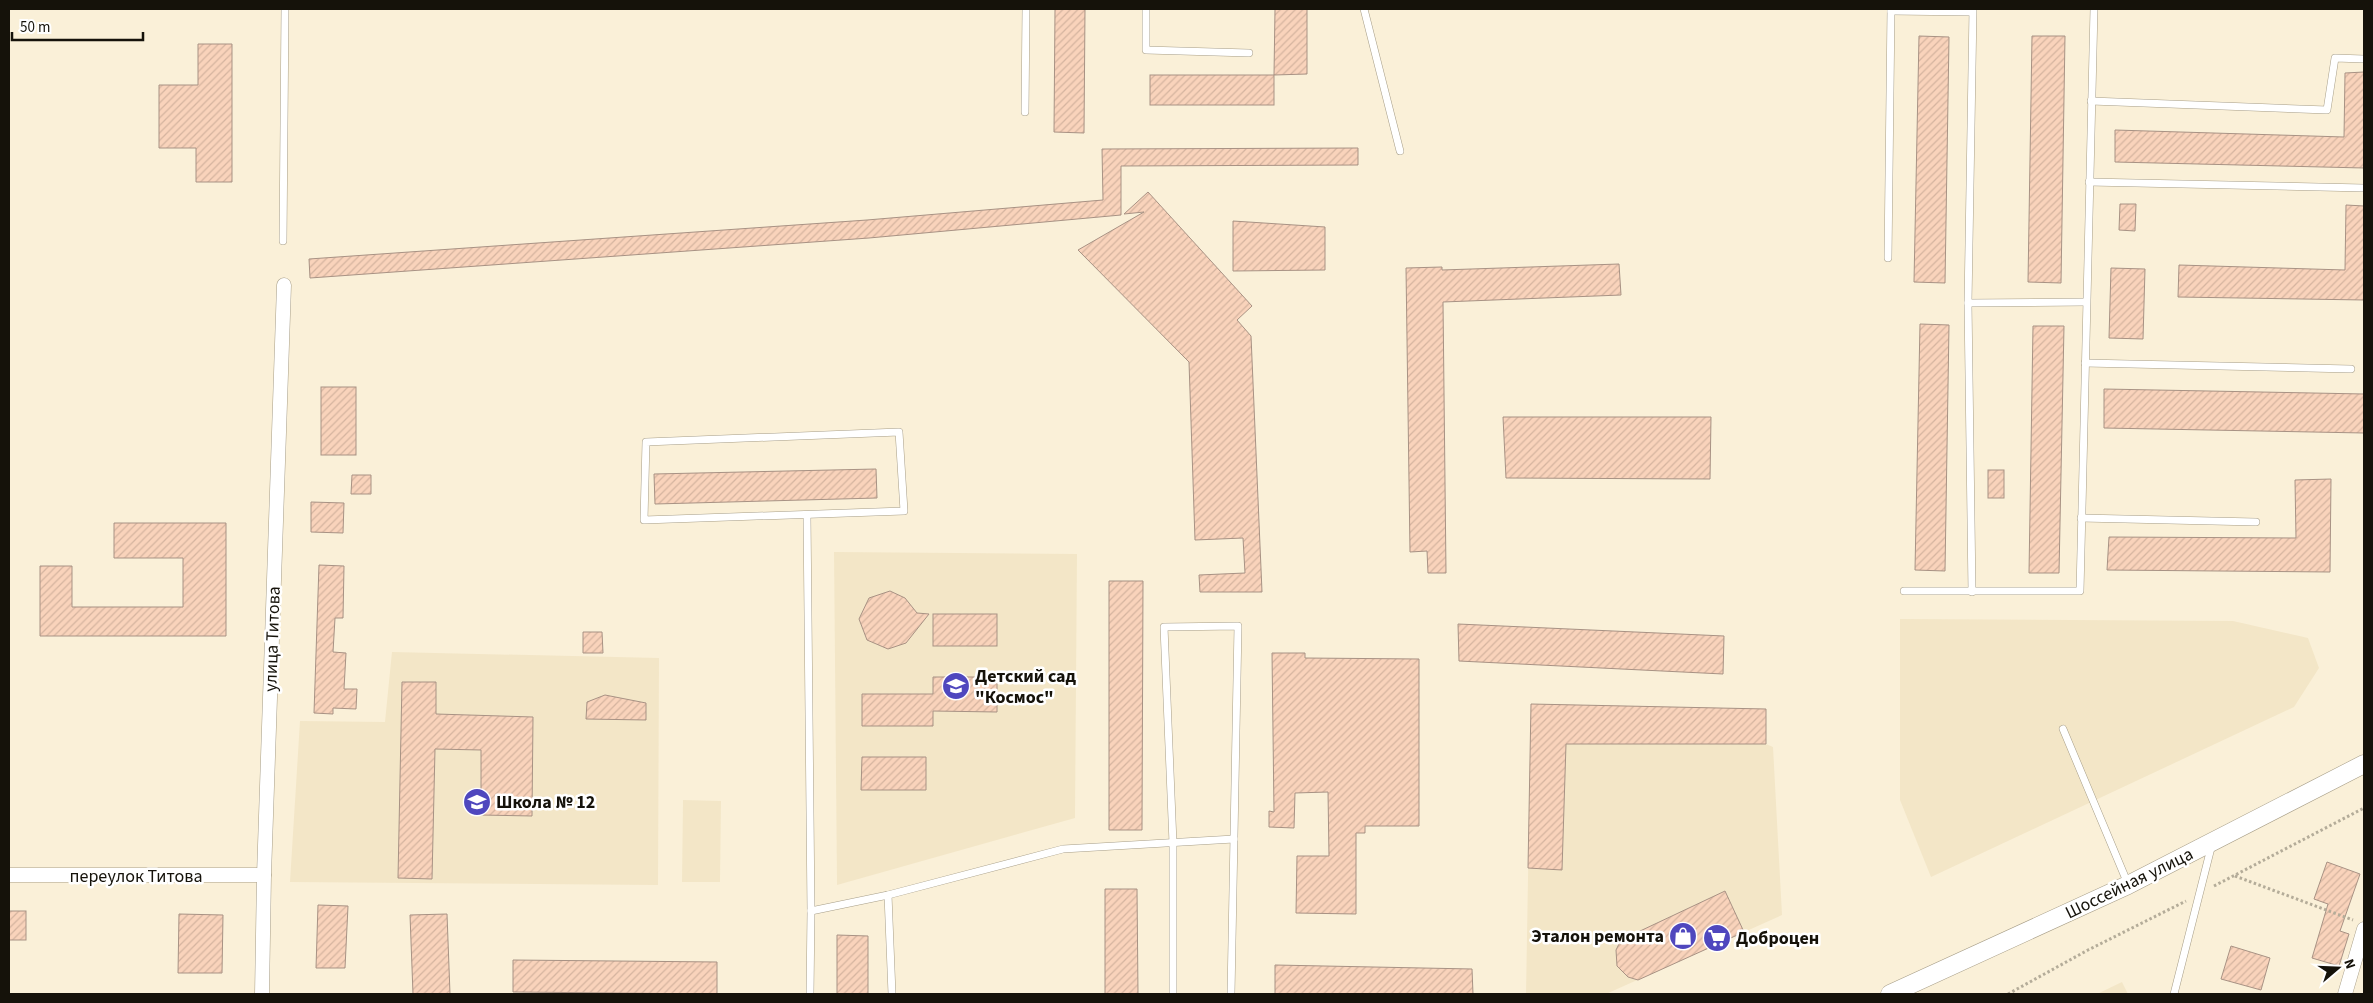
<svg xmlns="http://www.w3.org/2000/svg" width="2373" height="1003" viewBox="0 0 2373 1003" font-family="'Source Sans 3',sans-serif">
  <defs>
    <pattern id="building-hatch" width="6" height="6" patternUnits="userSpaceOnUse" patternTransform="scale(1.25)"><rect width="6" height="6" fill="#f9d3bb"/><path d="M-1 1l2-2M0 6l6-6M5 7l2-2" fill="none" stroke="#d5b49f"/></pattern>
  </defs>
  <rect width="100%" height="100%" fill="#faf0d8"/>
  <!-- built -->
  <g fill="#f3e6c7">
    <polygon points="834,552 1077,554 1075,818 837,885"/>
    <polygon points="1900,619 2233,621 2308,638 2319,668 2294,707 1931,877 1900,800"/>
    <polygon points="392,652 659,658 658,885 290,882 300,721 385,722"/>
    <polygon points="1531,704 1766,709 1766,744 1773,747 1782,915 1606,994 1526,994"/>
    <polygon points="683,800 721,801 720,882 682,882"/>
    <polygon points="2122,982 2128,994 2097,994"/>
  </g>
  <!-- building -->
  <g fill="url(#building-hatch)" stroke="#a89284">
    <polygon points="1055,9 1085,9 1084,133 1054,132"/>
    <polygon points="1275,9 1307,9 1307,74 1274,75"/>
    <polygon points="1919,36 1949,37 1945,283 1914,282"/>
    <polygon points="2032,36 2065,36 2061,283 2028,282"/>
    <polygon points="198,44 232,44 232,182 196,182 196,148 159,148 159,85 198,85"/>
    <polygon points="2364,72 2364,168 2115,162 2115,130 2344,137 2345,73"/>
    <rect x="1150" y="75" width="124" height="30"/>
    <polygon points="1358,148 1358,165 1121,166 1121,215 869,238 310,278 309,259 867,220 1103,200 1102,149"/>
    <polygon points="1148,192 1252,306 1237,320 1251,336 1262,592 1200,592 1199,575 1245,573 1243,538 1195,540 1189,362 1078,250 1144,212 1124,214"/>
    <polygon points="2120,204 2136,204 2135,231 2119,230"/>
    <polygon points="2346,205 2364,206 2364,300 2178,297 2179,265 2345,270"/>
    <polygon points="1233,221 1325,227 1325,270 1233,271"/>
    <polygon points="1619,264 1621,295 1443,302 1446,573 1428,573 1427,551 1410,552 1406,268 1442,267 1442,270"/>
    <polygon points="2111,268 2145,269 2143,339 2109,338"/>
    <polygon points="1920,324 1949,325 1945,571 1915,570"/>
    <polygon points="2033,326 2064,326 2059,573 2029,573"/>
    <rect x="321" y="387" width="35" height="68"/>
    <polygon points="2104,389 2364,394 2364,433 2104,428"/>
    <polygon points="1503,417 1711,417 1710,479 1506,478"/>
    <polygon points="876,469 877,498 655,504 654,474"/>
    <rect x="1988" y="470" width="16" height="28"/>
    <polygon points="352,475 371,475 371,494 351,494"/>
    <polygon points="2331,479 2330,572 2107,570 2109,537 2296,538 2295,480"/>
    <polygon points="311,502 344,503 343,533 311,532"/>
    <polygon points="114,523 226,523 226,636 40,636 40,566 72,566 72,607 183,607 183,558 114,558"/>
    <polygon points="319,565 344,566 343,618 335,618 333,652 346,653 344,689 357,689 356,709 333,708 333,714 314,713"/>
    <polygon points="1109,581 1143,581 1142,830 1109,830"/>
    <polygon points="890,591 905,598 917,613 929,614 906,643 888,649 867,640 859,619 869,598"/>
    <rect x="933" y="614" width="64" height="32"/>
    <polygon points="1458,624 1724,636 1723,674 1459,661"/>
    <polygon points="583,632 602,632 603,653 583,653"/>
    <polygon points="1272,653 1305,653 1305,658 1419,659 1419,826 1365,826 1365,833 1356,833 1356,914 1296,913 1297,856 1329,856 1328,792 1295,793 1294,828 1269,827 1269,811 1274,812"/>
    <polygon points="933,677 997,677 997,712 933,711 933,726 862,726 862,694 933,694"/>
    <polygon points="402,682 436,682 436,714 533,717 532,816 481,815 481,750 435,749 432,879 398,878"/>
    <polygon points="605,695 646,703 646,720 586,719 587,702"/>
    <polygon points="1531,704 1766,709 1766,744 1566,744 1562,870 1528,868"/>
    <polygon points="862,757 926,757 926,790 861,790"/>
    <polygon points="2327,862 2360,874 2340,931 2349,934 2339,966 2312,958 2328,904 2314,899"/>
    <polygon points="1105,889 1137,889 1138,994 1105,994"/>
    <polygon points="1725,891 1744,932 1638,980 1628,977 1617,966 1616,950 1621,940"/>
    <polygon points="318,905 348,906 345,968 316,968"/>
    <rect x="9" y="911" width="17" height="29"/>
    <polygon points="179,914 223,915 222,973 178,973"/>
    <polygon points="447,914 450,994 413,994 410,915"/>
    <polygon points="837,935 868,936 868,994 837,994"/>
    <polygon points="2231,946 2270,958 2261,990 2221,979"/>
    <polygon points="513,960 717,962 717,994 513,992"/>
    <polygon points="1275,965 1472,969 1473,994 1275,994"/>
  </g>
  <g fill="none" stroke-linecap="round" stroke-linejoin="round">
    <!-- service casing -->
    <g stroke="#a79e88" stroke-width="8">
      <g id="service">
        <polyline points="1146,9 1146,50 1249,53"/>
        <polyline points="1364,9 1400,151"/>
        <polyline points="1891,11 1972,12"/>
        <polyline points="2091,101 2327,110 2335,58 2364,59"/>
        <polyline points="1025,112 1026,9"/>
        <polyline points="2089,182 2364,188"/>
        <polyline points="283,241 285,9"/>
        <polyline points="1888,258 1891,9"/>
        <polyline points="1968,303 2086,302"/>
        <polyline points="2085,363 2351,369"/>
        <polygon points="899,432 904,511 644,520 646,442"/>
        <polyline points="807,516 811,911 810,994"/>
        <polyline points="2081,518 2256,522"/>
        <polyline points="1904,591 2080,591 2094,9"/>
        <polyline points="1972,592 1968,303 1973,9"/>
        <polyline points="2063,729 2128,884"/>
        <polyline points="888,895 892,994"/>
        <polyline points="811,911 888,895 1063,849 1234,839"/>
        <polyline points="1173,994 1173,843 1164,627 1238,626 1231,994"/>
        <polyline points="2174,994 2212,844"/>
      </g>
    </g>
    <!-- minor casing -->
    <g stroke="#a79e88" stroke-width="15">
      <g id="minor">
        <polyline points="9,875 264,875"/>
        <polyline points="262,994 264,875 284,285"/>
        <polyline points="2345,994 2364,929"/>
      </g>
    </g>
    <!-- tertiary casing -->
    <g stroke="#a79e88" stroke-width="19">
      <polyline id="tertiary" points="1890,994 2128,885 2364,764"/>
    </g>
    <!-- path -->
    <g stroke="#b4ac99" stroke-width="3" stroke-dasharray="2.5 2.5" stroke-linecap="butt">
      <polyline points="2235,876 2353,920"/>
      <polyline points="2214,886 2364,808"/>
      <polyline points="2008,994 2088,950 2186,901"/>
    </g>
    <!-- service -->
    <use href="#service" stroke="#fff" stroke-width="7"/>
    <!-- minor -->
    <use href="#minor" stroke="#fff" stroke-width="14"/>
    <!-- tertiary -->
    <use href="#tertiary" stroke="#fff" stroke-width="18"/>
  </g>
  <!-- icons -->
  <defs>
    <g id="school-disc" transform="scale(1.4375)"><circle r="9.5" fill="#4f47be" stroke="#fff"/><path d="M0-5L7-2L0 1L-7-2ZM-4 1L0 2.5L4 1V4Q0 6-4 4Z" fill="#fff"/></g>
    <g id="shop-disc" transform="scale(1.4375)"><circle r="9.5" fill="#4f47be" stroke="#fff"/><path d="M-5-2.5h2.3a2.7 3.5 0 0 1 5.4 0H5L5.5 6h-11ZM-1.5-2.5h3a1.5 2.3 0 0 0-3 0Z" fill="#fff"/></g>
    <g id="supermarket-disc" transform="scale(1.4375)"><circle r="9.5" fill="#4f47be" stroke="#fff"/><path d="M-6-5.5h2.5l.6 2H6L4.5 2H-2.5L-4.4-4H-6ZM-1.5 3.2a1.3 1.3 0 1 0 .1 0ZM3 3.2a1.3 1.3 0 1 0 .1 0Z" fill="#fff"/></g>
  </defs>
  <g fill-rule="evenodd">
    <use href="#school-disc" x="956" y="686"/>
    <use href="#school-disc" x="477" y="802"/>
    <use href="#shop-disc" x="1683" y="936"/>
    <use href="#supermarket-disc" x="1717" y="938"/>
  </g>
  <g text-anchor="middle" stroke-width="5" stroke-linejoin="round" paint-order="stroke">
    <!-- street labels -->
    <g font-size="18" fill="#15120a" stroke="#fff">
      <text transform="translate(272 639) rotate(-88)" y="6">улица Титова</text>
      <text x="136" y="882">переулок Титова</text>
      <text transform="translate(2129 883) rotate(-26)" y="6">Шоссейная улица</text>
    </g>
    <!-- poi labels -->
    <g font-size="18" font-weight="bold" fill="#15120a" stroke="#fff" text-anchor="start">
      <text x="975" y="682">Детский сад<tspan x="975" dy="21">"Космос"</tspan></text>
      <text x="496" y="808">Школа № 12</text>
      <text x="1664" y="942" text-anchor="end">Эталон ремонта</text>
      <text x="1736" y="944">Доброцен</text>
    </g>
  </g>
  <!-- border -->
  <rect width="2373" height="1003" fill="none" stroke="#15120a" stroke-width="20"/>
  <!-- north arrow -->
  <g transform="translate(2338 968) rotate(71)" stroke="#ffffff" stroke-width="4" paint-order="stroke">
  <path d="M0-4L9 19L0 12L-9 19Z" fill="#15120a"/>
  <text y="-8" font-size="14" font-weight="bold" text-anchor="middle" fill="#15120a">N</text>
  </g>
  <!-- scale -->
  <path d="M12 32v8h131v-8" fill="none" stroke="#15120a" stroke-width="2.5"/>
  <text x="20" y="32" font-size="15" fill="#15120a" stroke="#ffffff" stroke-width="4" paint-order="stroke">50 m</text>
</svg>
